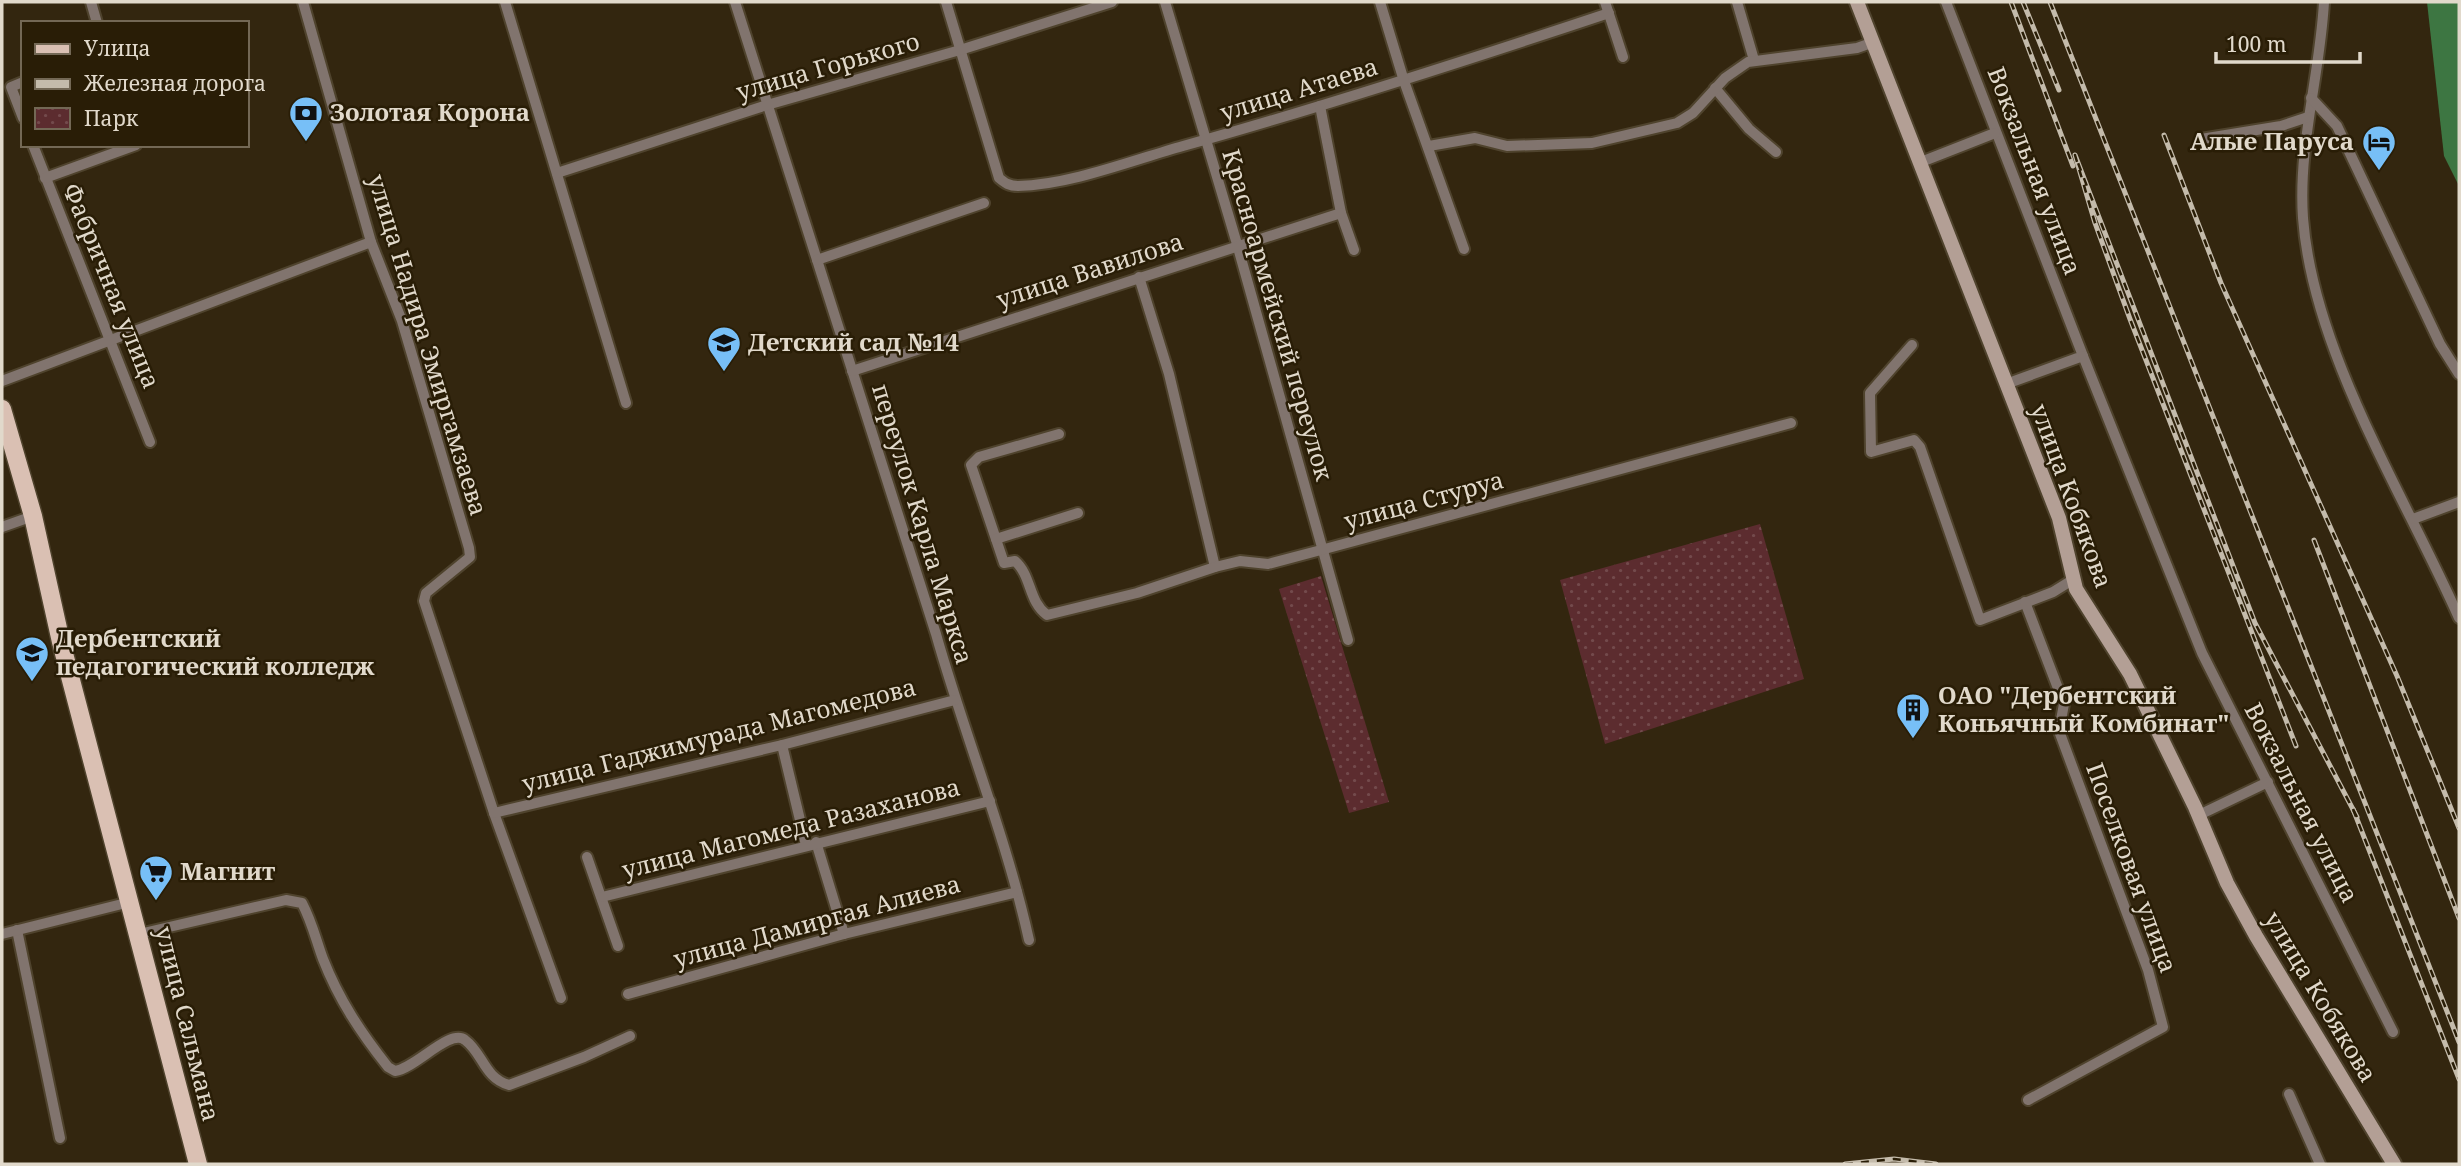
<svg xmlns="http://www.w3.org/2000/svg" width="2461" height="1166" viewBox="0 0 2461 1166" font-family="'Noto Serif',serif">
  <defs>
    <pattern id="park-dots" width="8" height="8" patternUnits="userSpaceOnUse" patternTransform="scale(1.75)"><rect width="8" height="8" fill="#5c2c2f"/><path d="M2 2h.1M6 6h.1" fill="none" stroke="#734a4c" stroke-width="1.8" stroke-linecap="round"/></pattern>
  </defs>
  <rect width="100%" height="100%" fill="#33260f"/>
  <!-- park -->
  <g fill="url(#park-dots)">
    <polygon points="1760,524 1804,679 1605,744 1560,580"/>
    <polygon points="1321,576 1389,802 1349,813 1279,589"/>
  </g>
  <!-- water -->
  <polygon fill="#3d7642" points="2427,2 2459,2 2459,186 2444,156"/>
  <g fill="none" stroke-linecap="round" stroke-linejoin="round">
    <!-- street casing -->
    <g stroke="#4f432d" stroke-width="14">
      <g id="street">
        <polyline points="91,2 97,23"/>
        <polyline points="303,2 371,242 402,321 469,548 470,557 426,593 424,601 494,813 561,998"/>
        <polyline points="505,2 626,403"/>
        <path d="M735 2 936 634C965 737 1006 836 1029 940"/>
        <path d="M946 2 999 178C1005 183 1009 186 1018 186 1070 185 1133 160 1183 146 1326 106 1468 60 1609 13"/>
        <polyline points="1165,2 1237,244 1348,640"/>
        <polyline points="1380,2 1404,81 1464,249"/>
        <polyline points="1605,2 1623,57"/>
        <polyline points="1737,2 1754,60"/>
        <polyline points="1946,2 2083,356 2006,384"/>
        <path d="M2324 2C2320 75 2298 145 2303 218 2313 352 2405 496 2459 618"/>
        <polyline points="23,82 11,87 23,118"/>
        <polyline points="1715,88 1749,129 1776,152"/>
        <polyline points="2311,98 2337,126 2440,344 2459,374"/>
        <polyline points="1320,106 1341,213 1354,250"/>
        <polyline points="2201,139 2281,126 2308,117"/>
        <polyline points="33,145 150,442"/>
        <polyline points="1429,146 1475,138 1507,146 1592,143 1677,123 1693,113 1725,78 1748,62 1857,48 1874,42"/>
        <polyline points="1921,162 1995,133"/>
        <polyline points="557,173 767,105 960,50 1112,2"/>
        <polyline points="45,178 136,145"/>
        <polyline points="817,260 984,203"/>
        <polyline points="1139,277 1169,374 1215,567"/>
        <polyline points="1912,345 1870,393 1871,452 1914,440 1920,447 1980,620 2053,592 2074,579"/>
        <polyline points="2083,356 2202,653 2393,1032"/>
        <polyline points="852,371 1341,213"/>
        <polyline points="2,381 371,242"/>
        <path d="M1059 434 979 457 971 465 1004 563 1015 561C1032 576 1028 601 1047 615L1137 593 1215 567 1240 561 1268 564 1321 550 1791 423"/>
        <polyline points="2413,519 2459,502"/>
        <polyline points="2,527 33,516"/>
        <polyline points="996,539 1078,513"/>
        <polyline points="2025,602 2064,704 2059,731 2148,970 2163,1027 2028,1100"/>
        <polyline points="782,745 806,845"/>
        <polyline points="494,813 782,745 955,700"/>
        <polyline points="2199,815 2268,782"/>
        <polyline points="816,842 844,934"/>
        <polyline points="587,857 618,946"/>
        <polyline points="602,897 990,801"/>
        <polyline points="17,930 60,1138"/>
        <polyline points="2,934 130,902"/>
        <path d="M139 934 286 900 302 903C312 922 316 940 323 959 339 1000 361 1033 388 1067L395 1071C416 1068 450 1028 465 1040 483 1053 484 1078 509 1085L584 1057 630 1036"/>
        <polyline points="628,994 844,934 1017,892"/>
        <polyline points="2289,1094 2320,1164"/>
      </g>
    </g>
    <!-- secondary casing -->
    <g stroke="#4f432d" stroke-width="18">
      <polyline id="secondary" points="1857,2 2059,518 2076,589 2130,674 2195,807 2227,883 2256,936 2394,1164"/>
    </g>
    <!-- primary casing -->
    <g stroke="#4f432d" stroke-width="21">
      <polyline id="primary" points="2,409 33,516 61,642 198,1164"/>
    </g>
    <!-- street -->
    <use href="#street" stroke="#81746e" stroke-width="10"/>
    <!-- secondary -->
    <use href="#secondary" stroke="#b39f95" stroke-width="14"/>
    <!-- primary -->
    <use href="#primary" stroke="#dac0b3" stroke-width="18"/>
    <!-- rail casing -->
    <g stroke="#c4bbab" stroke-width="5">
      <g id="rail">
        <polyline points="2011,2 2073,166"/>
        <polyline points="2023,2 2059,90"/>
        <polyline points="2050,2 2459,1042"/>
        <polyline points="2164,135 2221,283 2397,676 2459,828"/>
        <polyline points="2314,540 2459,918"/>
        <polyline points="2296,746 2130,319 2095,223 2075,155 2255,623 2357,817"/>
        <polyline points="2353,809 2459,1079"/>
        <polyline points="1845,1164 1894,1159 1936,1164"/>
      </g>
    </g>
    <!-- rail -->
    <use href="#rail" stroke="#291d06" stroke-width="2.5" stroke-dasharray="8" stroke-linecap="butt"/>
  </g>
  <!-- icons -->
  <defs>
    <g id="bank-pin" transform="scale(1.75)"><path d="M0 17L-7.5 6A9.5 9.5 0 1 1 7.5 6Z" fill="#77bff7" stroke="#291d06"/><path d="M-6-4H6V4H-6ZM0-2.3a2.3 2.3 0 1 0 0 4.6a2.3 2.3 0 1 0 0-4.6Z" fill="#111"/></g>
    <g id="hotel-pin" transform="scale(1.75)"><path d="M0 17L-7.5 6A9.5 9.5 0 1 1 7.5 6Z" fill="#77bff7" stroke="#291d06"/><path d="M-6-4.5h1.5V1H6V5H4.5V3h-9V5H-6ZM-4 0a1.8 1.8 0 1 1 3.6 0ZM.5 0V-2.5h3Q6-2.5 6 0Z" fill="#111"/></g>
    <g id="school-pin" transform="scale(1.75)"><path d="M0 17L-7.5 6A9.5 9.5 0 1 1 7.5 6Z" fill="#77bff7" stroke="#291d06"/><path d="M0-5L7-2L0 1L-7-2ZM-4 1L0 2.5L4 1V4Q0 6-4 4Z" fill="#111"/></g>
    <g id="university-pin" transform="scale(1.75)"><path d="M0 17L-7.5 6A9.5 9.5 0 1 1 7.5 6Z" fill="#77bff7" stroke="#291d06"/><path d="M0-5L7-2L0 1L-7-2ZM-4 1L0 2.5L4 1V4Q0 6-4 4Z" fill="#111"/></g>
    <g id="building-pin" transform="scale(1.75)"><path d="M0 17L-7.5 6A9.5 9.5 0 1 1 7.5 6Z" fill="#77bff7" stroke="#291d06"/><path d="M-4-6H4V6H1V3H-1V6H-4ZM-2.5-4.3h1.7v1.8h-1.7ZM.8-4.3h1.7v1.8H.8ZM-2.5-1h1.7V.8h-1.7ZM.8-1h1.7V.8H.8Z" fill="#111"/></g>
    <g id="supermarket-pin" transform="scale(1.75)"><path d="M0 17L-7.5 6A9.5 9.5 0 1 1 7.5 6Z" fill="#77bff7" stroke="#291d06"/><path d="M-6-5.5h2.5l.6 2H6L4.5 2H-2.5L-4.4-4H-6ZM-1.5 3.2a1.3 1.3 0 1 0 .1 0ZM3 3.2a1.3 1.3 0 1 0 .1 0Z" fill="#111"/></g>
  </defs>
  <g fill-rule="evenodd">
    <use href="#bank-pin" x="306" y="113"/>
    <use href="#hotel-pin" x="2379" y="142"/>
    <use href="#school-pin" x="724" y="343"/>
    <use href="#university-pin" x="32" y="653"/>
    <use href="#building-pin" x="1913" y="710"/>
    <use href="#supermarket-pin" x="156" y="872"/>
  </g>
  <g text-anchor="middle" stroke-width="5" stroke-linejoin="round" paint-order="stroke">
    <!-- street labels -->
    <g font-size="24" fill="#e1d9cb" stroke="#291d06">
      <text transform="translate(828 67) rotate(-16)" y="8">улица Горького</text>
      <text transform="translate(1299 90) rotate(-17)" y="8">улица Атаева</text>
      <text transform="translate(2034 171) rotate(69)" y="8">Вокзальная улица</text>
      <text transform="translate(1090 271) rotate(-18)" y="8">улица Вавилова</text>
      <text transform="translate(111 286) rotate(68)" y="8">Фабричная улица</text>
      <text transform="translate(1277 315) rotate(74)" y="8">Красноармейский переулок</text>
      <text transform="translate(427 345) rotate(73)" y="8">улица Надира Эмиргамзаева</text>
      <text transform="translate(2071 496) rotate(70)" y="8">улица Кобякова</text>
      <text transform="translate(1424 501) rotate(-15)" y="8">улица Стуруа</text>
      <text transform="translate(922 524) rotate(73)" y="8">переулок Карла Маркса</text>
      <text transform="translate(719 736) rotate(-14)" y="8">улица Гаджимурада Магомедова</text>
      <text transform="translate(2301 803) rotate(63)" y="8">Вокзальная улица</text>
      <text transform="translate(791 829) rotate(-14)" y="8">улица Магомеда Разаханова</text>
      <text transform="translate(2131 868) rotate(70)" y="8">Поселковая улица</text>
      <text transform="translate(817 922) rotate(-15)" y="8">улица Дамиргая Алиева</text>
      <text transform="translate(2320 997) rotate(59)" y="8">улица Кобякова</text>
      <text transform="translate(187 1024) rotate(76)" y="8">улица Сальмана</text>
    </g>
    <!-- poi labels -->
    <g font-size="24" font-weight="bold" fill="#e1d9cb" stroke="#291d06" text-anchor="start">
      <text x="330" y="121">Золотая Корона</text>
      <text x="2354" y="150" text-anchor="end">Алые Паруса</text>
      <text x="748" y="351">Детский сад №14</text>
      <text x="56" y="647">Дербентский<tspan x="56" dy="28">педагогический колледж</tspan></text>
      <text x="1938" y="704">ОАО "Дербентский<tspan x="1938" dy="28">Коньячный Комбинат"</tspan></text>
      <text x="180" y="880">Магнит</text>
    </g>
  </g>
  <!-- border -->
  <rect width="2461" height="1166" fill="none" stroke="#e1d9cb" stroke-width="7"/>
  <!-- legend -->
  <rect x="21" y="21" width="228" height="126" fill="#291d06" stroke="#736855" stroke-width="2"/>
  <rect x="35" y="44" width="35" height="10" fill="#dac0b3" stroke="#736855" stroke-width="2"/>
  <text x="84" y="56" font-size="21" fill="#e1d9cb">Улица</text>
  <rect x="35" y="79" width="35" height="10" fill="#c4bbab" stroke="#736855" stroke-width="2"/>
  <text x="84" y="91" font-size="21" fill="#e1d9cb">Железная дорога</text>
  <rect x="35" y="108" width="35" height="21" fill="url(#park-dots)" stroke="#736855" stroke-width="2"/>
  <text x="84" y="126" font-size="21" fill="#e1d9cb">Парк</text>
  <!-- scale -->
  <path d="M2216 52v10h144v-10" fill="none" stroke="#e1d9cb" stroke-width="3.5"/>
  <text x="2226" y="52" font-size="21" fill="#e1d9cb" stroke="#291d06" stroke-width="5" paint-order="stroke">100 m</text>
</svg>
